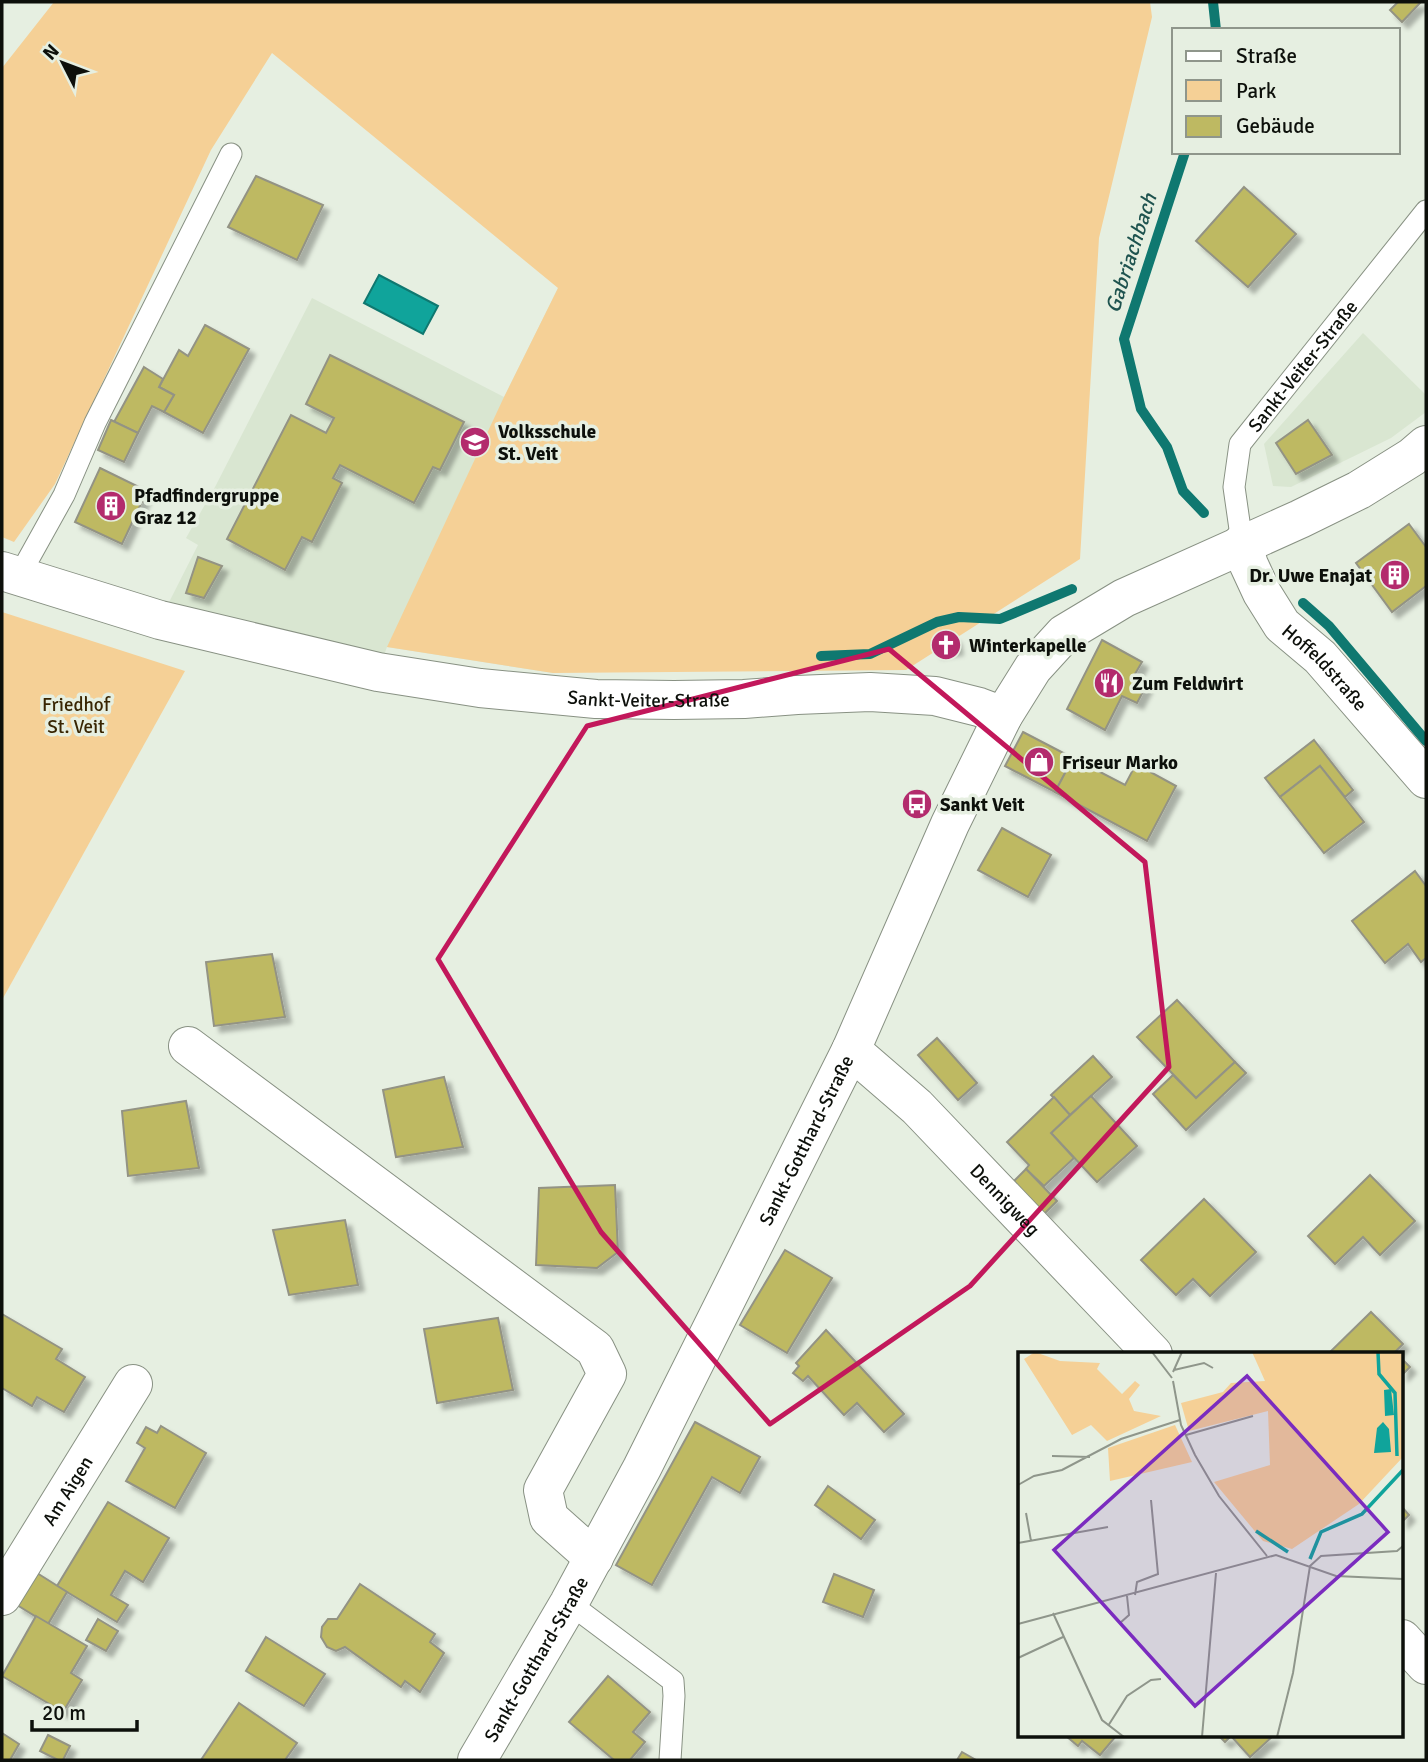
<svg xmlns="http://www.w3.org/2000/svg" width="1428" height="1762" viewBox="0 0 1428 1762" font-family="Signika,sans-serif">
  <defs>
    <filter id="shadow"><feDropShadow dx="6" dy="6" stdDeviation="2" flood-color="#0004"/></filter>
  </defs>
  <rect width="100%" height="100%" fill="#e6efe1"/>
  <!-- built -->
  <g fill="#d9e6d1">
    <polygon points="558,288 553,673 387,647 378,672 160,620 198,545 186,538 215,487 312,298 504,397"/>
    <polygon points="1363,333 1426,395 1426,412 1391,438 1291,487 1273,486 1264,444"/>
  </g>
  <!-- green -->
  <g fill="#f5d096">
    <polygon points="54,2 1150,2 1152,17 1099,238 1080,559 906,670 553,673 387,647 504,397 558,288 272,53 211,150 55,484 14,542 2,537 2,68"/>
    <polygon points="2,612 185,671 2,1000"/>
  </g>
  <!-- water -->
  <polygon fill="#10a49b" stroke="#0f7870" stroke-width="2" points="379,275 438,306 423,334 364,303"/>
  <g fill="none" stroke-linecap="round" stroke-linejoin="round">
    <!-- stream -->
    <g stroke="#0f7870" stroke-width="10">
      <polyline points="1213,2 1216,30"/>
      <polyline points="1185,152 1124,339 1141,409 1167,447 1183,491 1204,513"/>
      <polyline points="1303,603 1329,626 1426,741"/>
      <polyline points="821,656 870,654 937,622 959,617 1000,619 1072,589"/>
    </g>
  </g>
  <!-- building -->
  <g fill="#beb962" stroke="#939384" stroke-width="2" filter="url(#shadow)">
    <polygon points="1398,2 1421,2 1402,22 1390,10"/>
    <polygon points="256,176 323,205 297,260 228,227"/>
    <polygon points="1244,187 1296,234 1248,287 1196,241"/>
    <polygon points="205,325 249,349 203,433 164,412 174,395 159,387 179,350 188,356"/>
    <polygon points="330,355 464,422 440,470 433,467 414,503 340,465 333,478 342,483 312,542 302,537 285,570 227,539 291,415 326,433 334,418 306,404"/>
    <polygon points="144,367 163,379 159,387 174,395 164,412 152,406 138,433 114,422"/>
    <polygon points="111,420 138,433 124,462 98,450"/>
    <polygon points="1308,420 1332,455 1296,474 1276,443"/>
    <polygon points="100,468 147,491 122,544 75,522"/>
    <polygon points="1409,524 1426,547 1426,586 1392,612 1356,563"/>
    <polygon points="198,557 222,566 204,598 186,593"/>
    <polygon points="948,634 955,638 957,649 936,652 935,641 939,637"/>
    <polygon points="1102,640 1142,662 1132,679 1146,686 1137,703 1122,696 1105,730 1067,709"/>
    <polygon points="1023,732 1073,758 1055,792 1005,766"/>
    <polygon points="1314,740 1353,790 1345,797 1320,766 1280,797 1265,778"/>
    <polygon points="1073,758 1125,785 1136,764 1176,786 1147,841 1055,792"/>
    <polygon points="1320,766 1364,822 1324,853 1280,797"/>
    <polygon points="1002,828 1051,855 1028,897 978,870"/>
    <polygon points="1415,871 1426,886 1426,958 1421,962 1408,944 1385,963 1352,921"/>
    <polygon points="272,954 285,1017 214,1026 206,962"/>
    <polygon points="1177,1000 1235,1062 1196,1098 1137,1037"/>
    <polygon points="937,1038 977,1083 958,1100 918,1055"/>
    <polygon points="1093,1056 1112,1077 1070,1115 1051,1095"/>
    <polygon points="1235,1062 1246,1073 1186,1130 1153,1094 1173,1075 1196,1098"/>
    <polygon points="444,1077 463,1147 396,1157 383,1090"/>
    <polygon points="1091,1096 1137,1146 1097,1182 1051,1133"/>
    <polygon points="1054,1097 1070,1115 1051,1133 1074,1158 1044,1186 1026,1169 1029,1165 1007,1142"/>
    <polygon points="186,1101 199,1168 128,1176 122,1111"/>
    <polygon points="1026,1169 1057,1201 1044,1214 1013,1182"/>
    <polygon points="1370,1175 1415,1221 1380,1255 1363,1237 1335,1264 1308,1236"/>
    <polygon points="615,1185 618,1252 597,1268 536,1265 539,1188"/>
    <polygon points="1204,1199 1256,1252 1210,1296 1193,1279 1176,1295 1141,1260"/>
    <polygon points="345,1220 358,1285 289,1295 273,1230"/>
    <polygon points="785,1250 832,1278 787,1353 740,1325"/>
    <polygon points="1371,1312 1403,1344 1395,1352 1397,1354 1328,1354"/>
    <polygon points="2,1314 62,1349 56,1359 85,1377 64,1412 37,1397 32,1406 2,1388"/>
    <polygon points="498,1318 513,1390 437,1403 424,1329"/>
    <polygon points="826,1330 904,1414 884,1432 857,1403 844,1415 808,1376 803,1381 793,1373 799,1366 796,1363"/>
    <polygon points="1402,1359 1410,1367 1402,1375"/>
    <polygon points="695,1422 760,1457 740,1493 712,1477 652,1585 616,1565"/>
    <polygon points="161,1426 206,1453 175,1508 126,1481 145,1448 137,1443 146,1427 157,1433"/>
    <polygon points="828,1486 875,1520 861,1539 815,1505"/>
    <polygon points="108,1502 169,1538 143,1582 125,1571 111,1595 128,1605 117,1622 57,1586"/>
    <polygon points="1402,1507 1409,1515 1402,1522"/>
    <polygon points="37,1573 67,1592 48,1624 17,1605"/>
    <polygon points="834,1574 874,1590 863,1617 823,1602"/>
    <polygon points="360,1584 435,1634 430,1642 444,1653 420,1692 405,1681 401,1687 345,1647 336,1651 327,1647 321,1637 322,1627 328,1619 337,1619"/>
    <polygon points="36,1616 87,1646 71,1673 82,1680 63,1712 2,1676"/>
    <polygon points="98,1619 118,1631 106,1651 86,1640"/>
    <polygon points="266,1637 325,1674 304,1706 246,1671"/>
    <polygon points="608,1676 650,1712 633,1732 645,1742 630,1760 614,1760 569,1722"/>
    <polygon points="239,1703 297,1743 285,1760 201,1760"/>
    <polygon points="2,1733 19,1744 10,1760 2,1760"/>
    <polygon points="48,1735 70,1746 63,1760 58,1760 40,1751"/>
    <polygon points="1066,1736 1116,1736 1100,1755 1082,1741 1078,1746"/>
    <polygon points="1219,1736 1273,1736 1250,1757 1231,1736 1225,1742"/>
    <polygon points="962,1752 976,1760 957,1760"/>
  </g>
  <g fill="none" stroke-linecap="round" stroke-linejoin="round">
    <!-- lane casing -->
    <g stroke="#889183" stroke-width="23">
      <g id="lane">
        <path id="s1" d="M1242 543 1234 487 1240 444 1426 211"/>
        <polyline points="19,576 64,495 95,423 231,154"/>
        <polyline points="569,1603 673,1681 674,1696 670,1760"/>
      </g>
    </g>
    <!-- street casing -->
    <g stroke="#889183" stroke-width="40">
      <g id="street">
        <polyline points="188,1046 595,1349 607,1374 543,1490 549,1518 594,1558"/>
        <path id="s2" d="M851 1050 917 1107 1153 1354"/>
        <path id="s3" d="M2 1596 133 1384"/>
        <polyline points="1402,1639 1426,1665"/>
      </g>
    </g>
    <!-- secondary casing -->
    <g stroke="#889183" stroke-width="40">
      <g id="secondary">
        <path id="s4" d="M1242 543 1249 565 1262 593 1282 625 1320 657 1426 779"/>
        <path id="s5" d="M2 571 160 620 378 672 480 688 596 699 674 700 744 699 797 695 870 692 935 696 979 707 1003 716"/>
        <path id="s6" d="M477 1760 569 1603 642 1468 851 1050 950 824 1003 716 1033 668 1064 634 1124 598 1300 519 1359 490 1412 457 1426 445"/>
      </g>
    </g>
    <!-- lane -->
    <use href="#lane" stroke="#fff" stroke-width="21"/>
    <!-- street -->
    <use href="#street" stroke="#fff" stroke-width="38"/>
    <!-- secondary -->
    <use href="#secondary" stroke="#fff" stroke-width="38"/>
  </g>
  <!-- marked area -->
  <path fill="none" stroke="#c2185b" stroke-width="5" stroke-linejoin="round" d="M889 649 1145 862 1169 1067 970 1286 770 1424 601 1232 438 959 587 726Z"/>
  <!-- icons -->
  <defs>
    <g id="school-disc" transform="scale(1.575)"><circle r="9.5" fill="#b32b6d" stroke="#e6efe1"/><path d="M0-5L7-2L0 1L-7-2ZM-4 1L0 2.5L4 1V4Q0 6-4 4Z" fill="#fff"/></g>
    <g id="building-disc" transform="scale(1.575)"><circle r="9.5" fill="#b32b6d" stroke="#e6efe1"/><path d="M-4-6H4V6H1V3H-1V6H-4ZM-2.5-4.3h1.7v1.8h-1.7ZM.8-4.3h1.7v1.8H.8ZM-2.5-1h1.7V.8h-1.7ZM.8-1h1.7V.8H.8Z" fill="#fff"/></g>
    <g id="church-disc" transform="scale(1.575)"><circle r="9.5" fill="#b32b6d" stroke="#e6efe1"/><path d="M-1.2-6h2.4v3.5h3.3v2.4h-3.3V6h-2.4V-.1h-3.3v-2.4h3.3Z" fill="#fff"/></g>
    <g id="restaurant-disc" transform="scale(1.575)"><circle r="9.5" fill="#b32b6d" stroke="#e6efe1"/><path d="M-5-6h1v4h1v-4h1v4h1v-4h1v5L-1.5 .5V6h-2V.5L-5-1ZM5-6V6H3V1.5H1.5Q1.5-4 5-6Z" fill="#fff"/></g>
    <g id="shop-disc" transform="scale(1.575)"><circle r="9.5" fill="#b32b6d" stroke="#e6efe1"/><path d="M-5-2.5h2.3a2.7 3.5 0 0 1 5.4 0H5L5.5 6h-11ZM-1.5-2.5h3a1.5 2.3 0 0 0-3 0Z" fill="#fff"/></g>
    <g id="bus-disc" transform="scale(1.575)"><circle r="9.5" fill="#b32b6d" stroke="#e6efe1"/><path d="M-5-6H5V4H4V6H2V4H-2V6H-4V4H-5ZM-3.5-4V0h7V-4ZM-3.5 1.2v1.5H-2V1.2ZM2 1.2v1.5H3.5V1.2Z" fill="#fff"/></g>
  </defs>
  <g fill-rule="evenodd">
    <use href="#school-disc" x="475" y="442"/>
    <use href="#building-disc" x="111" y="506"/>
    <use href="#building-disc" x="1395" y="575"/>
    <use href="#church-disc" x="946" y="645"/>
    <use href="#restaurant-disc" x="1109" y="683"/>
    <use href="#shop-disc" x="1039" y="762"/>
    <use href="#bus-disc" x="917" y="804"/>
  </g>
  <g text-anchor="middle" stroke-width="7" stroke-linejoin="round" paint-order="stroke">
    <!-- street labels -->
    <g font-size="19" fill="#0d100b" stroke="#e6efe1">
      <text dy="7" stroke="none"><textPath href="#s1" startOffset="200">Sankt-Veiter-Straße</textPath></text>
      <text dy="7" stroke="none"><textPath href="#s4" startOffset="152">Hoffeldstraße</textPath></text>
      <text dy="7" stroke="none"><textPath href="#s5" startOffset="662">Sankt-Veiter-Straße</textPath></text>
      <text dy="7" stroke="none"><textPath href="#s6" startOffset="702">Sankt-Gotthard-Straße</textPath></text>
      <text dy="7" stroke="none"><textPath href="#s2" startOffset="215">Dennigweg</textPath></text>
      <text dy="7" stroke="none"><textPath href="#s3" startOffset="124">Am Aigen</textPath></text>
      <text dy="7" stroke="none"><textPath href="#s6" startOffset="117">Sankt-Gotthard-Straße</textPath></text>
    </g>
    <!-- poi labels -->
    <g font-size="19" font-weight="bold" fill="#0d100b" stroke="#e6efe1" text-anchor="start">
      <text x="498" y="438">Volksschule<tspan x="498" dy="22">St. Veit</tspan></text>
      <text x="134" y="502">Pfadfindergruppe<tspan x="134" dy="22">Graz 12</tspan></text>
      <text x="1372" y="582" text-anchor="end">Dr. Uwe Enajat</text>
      <text x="969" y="652">Winterkapelle</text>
      <text x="1132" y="690">Zum Feldwirt</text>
      <text x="1062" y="769">Friseur Marko</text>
      <text x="940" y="811">Sankt Veit</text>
    </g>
    <!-- park labels -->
    <g font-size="19" fill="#382502" stroke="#e6efe1">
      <text x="76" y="711">Friedhof<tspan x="76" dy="22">St. Veit</tspan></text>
    </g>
    <!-- water labels -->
    <g font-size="21" font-style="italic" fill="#1e534f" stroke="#e6efe1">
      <text transform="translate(1131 253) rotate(-72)" y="7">Gabriachbach</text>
    </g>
  </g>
  <!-- overview -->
  <g transform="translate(1018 1352)">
    <rect width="385" height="385" fill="#e6efe1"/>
    <path d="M17 0 42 9 82 11 79 17 104 42 117 29 122 33 111 47 116 59 143 64 89 89 73 73 54 83 6 7ZM234 0H385V105L341 152 274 197 245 189 196 130 252 113 250 59 171 79 163 51 205 40 213 31 247 29ZM157 73 174 110 92 129 90 96Z" fill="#f5d096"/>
    <path d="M373 37 376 63 367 64 366 38ZM365 70 371 77 373 100 356 101 359 76Z" fill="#10a49b"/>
    <path fill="none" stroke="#10a49b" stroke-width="3.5" d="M360 0 361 22 377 41 379 104M238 179 270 200M292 207 303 180 344 162 385 118"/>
    <path fill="none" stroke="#8f968b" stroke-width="2" d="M134 0 154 26M156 18 186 11 195 16M155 20 164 0M155 29 163 73 177 103 201 144 249 204M168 83 235 64M34 104 72 105M0 133 16 124 44 118 103 87 162 68M8 161 13 189M0 191 90 175M117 243 119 230 140 222 133 148M35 261 84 368 106 385M102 271 111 263 109 244M0 272 258 203 318 224 385 227M0 306 45 285M90 374 109 344 133 328 143 327M184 385 198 221M259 385 275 321 292 214 303 204 379 199 385 194"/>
    <path fill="#7b2cbf" fill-opacity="0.15" stroke="#7b2cbf" stroke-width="3.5" d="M229 24 370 180 177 354 36 198Z"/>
    <rect width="385" height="385" fill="none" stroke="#0d100b" stroke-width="3.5"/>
  </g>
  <!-- border -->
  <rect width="1428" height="1762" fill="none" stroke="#0d100b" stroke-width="7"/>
  <!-- legend -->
  <rect x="1172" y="28" width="228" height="126" fill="#e6efe1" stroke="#8f968b" stroke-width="2"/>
  <rect x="1186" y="51" width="35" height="10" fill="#ffffff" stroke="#8f968b" stroke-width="2"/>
  <text x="1236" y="63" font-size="21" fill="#0d100b">Straße</text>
  <rect x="1186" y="80" width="35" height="21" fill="#f5d096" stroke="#8f968b" stroke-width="2"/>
  <text x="1236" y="98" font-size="21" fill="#0d100b">Park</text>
  <rect x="1186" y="116" width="35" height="21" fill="#beb962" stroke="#8f968b" stroke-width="2"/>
  <text x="1236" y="133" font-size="21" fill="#0d100b">Gebäude</text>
  <!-- north arrow -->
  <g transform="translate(63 63) rotate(312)" stroke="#e6efe1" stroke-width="5" paint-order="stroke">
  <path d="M0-5L12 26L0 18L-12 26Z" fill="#0d100b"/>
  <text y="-10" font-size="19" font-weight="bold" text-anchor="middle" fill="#0d100b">N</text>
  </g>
  <!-- scale -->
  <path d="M32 1720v10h105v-10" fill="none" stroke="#0d100b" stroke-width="3.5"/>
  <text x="42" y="1720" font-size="21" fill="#0d100b" stroke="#e6efe1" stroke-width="5" paint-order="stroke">20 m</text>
</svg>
